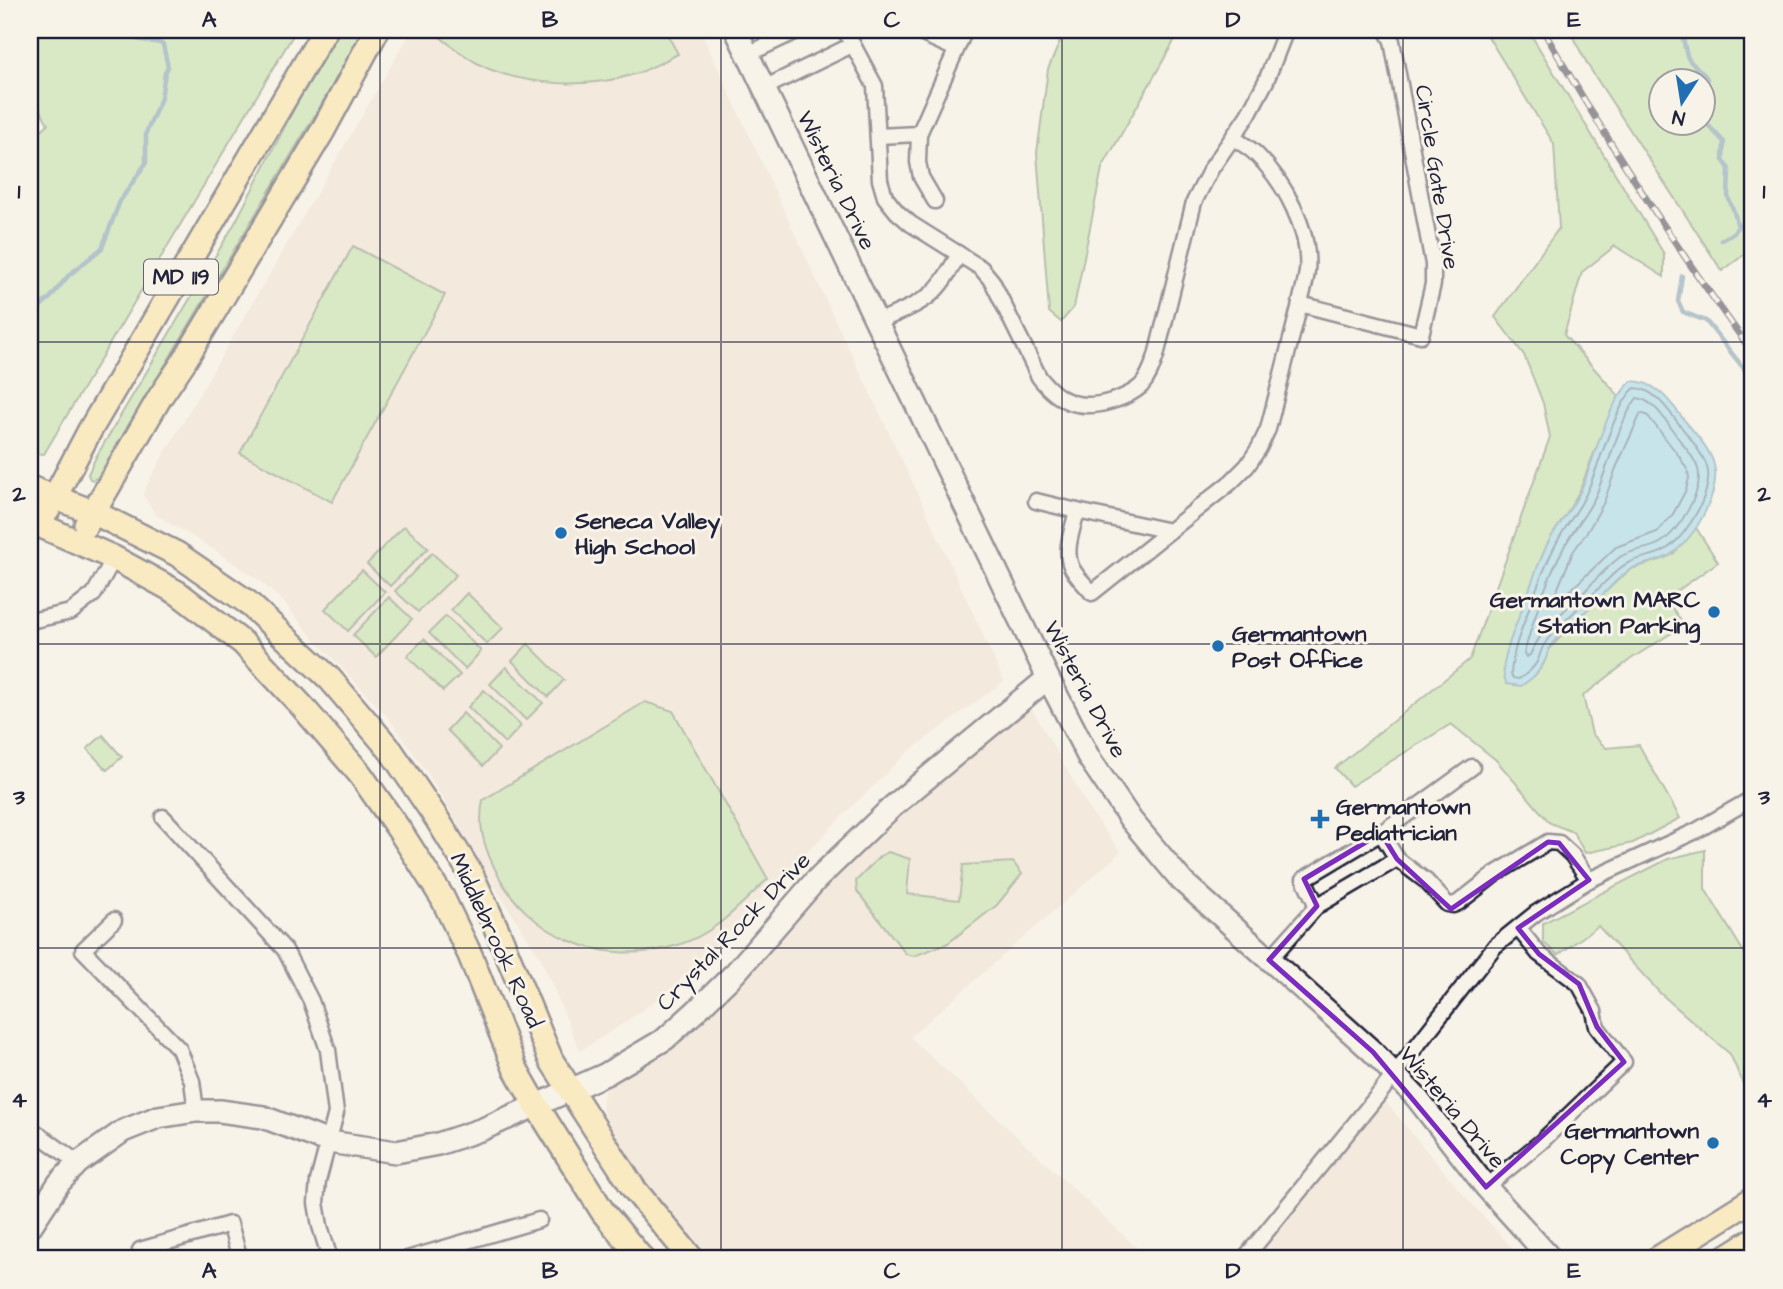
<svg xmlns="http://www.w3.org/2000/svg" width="1783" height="1289" viewBox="0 0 1783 1289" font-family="'Architects Daughter',sans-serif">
  <rect width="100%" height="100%" fill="#f7f3e8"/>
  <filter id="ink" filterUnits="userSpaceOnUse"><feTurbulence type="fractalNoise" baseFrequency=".0143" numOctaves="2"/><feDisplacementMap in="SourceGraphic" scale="14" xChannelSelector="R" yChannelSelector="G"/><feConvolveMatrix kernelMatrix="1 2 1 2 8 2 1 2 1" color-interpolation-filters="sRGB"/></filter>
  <g filter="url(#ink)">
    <!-- built -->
    <g fill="#f0ddd0">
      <polygon points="412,30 700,30 829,307 920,498 1004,681 908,752 840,818 758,903 672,988 624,1023 580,1051 541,959 498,892 427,772 387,716 308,632 280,598 257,579 216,551 156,515 143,495 151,477"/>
      <polygon points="1025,697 1091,812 1121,852 910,1037 1149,1259 714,1259 677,1222 650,1187 624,1149 602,1110 606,1074 665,1039 815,881"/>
      <polygon points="1379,1094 1461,1192 1522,1259 1244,1259"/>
    </g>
    <!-- green -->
    <g fill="#b4de9b" stroke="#6b806b" stroke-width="2" fill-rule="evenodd">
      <polygon points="30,30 296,30 44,454 30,453 30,141 48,124 30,91"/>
      <polygon points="341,30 366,30 102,470 97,478 93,480 90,479 88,474 96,457 235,223 296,105"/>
      <path d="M431 30H665L678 54C665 60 652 68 638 73 593 88 534 87 489 69 468 60 449 44 431 30Z"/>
      <polygon points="1065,30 1177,30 1173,43 1102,168 1074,307 1061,322 1049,312 1037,153 1048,69"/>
      <polygon points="1484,30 1528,30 1664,254 1664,277 1615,246 1582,272 1564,335 1619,396 1592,458 1580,490 1566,515 1550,539 1536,674 1543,665 1549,650 1567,629 1618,580 1631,569 1663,559 1673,554 1696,528 1718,562 1666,599 1684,625 1631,659 1583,696 1592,734 1606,748 1639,745 1680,818 1633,843 1585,853 1573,832 1550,823 1496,760 1451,724 1351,786 1335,768 1470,659 1550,437 1543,403 1524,355 1495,317 1559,228 1554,144"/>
      <path d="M1569 30H1753V248L1722 271 1589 67ZM1660 80H1702V122H1660Z"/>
      <polygon points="353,246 445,295 332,502 240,453"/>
      <polygon points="404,526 428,548 390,586 367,564"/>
      <polygon points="432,553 456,575 418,612 395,591"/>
      <polygon points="362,570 385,592 348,631 325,609"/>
      <polygon points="467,593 503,628 487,644 451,610"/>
      <polygon points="389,597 412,619 376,657 353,635"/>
      <polygon points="446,616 481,651 465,669 429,633"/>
      <polygon points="424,639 460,675 443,691 407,656"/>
      <polygon points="528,644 564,680 548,697 512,661"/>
      <polygon points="506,667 543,703 526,720 490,684"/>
      <polygon points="484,690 521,726 505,743 468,707"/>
      <path d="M645 702 673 711 768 879C739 905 717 933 678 945 605 968 527 938 494 867 483 844 478 825 483 800Z"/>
      <polygon points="463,713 499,749 483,766 447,730"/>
      <polygon points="103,735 122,757 107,770 87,749"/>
      <polygon points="1705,850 1705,889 1753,967 1753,1106 1730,1054 1660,993 1598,926 1558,955 1543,942 1543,923 1668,859"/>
      <polygon points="888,852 910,859 907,894 959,900 963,865 1013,862 1022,874 997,905 948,943 914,956 906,954 857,891 856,881 880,856"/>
    </g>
    <!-- water -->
    <path fill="#8dd3ef" stroke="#628ca7" stroke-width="2" d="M1632 381C1658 382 1670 402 1685 421 1695 433 1710 449 1714 465 1721 492 1695 537 1673 553 1662 562 1646 562 1633 568 1620 575 1608 589 1598 600 1582 615 1561 630 1549 649 1547 654 1546 660 1543 664 1538 674 1529 681 1521 686L1507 684C1503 677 1503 670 1504 663 1508 642 1517 621 1525 602 1532 581 1540 557 1551 537 1561 522 1572 508 1580 492 1594 462 1607 401 1632 381Z"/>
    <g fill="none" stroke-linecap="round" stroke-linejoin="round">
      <!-- shore -->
      <g stroke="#4d6983" stroke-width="2">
        <path d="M1635 388C1655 389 1668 410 1679 424 1689 437 1700 449 1706 464 1716 488 1688 534 1668 548 1657 557 1641 556 1628 563 1616 569 1606 582 1596 591 1579 608 1558 625 1544 645 1541 649 1540 655 1538 660 1534 668 1527 674 1519 679L1513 678 1511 675C1512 652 1521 630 1529 609 1537 587 1545 565 1556 544 1564 527 1578 512 1586 494 1598 470 1616 402 1635 388Z"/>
        <path d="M1637 398C1655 400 1668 424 1678 438 1685 447 1695 458 1698 469 1704 490 1678 533 1660 543 1648 550 1632 549 1620 557 1607 567 1596 579 1585 591 1564 611 1541 629 1530 655L1526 657 1524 653C1533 621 1548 577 1564 547 1573 530 1586 515 1595 497 1608 468 1618 423 1637 398Z"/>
        <polygon points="1641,413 1648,416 1679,456 1688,471 1689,478 1686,490 1673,514 1657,532 1616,547 1561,599 1557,600 1555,595 1573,552 1589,529 1604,502 1616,468"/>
      </g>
      <!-- stream -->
      <g stroke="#628ca7" stroke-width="4.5">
        <path d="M1680 30C1685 40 1684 49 1688 58 1692 66 1703 70 1707 79L1706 123 1724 142 1723 160 1728 167 1729 170 1728 197 1733 209 1738 226 1734 233 1721 240"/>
        <polyline points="1682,276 1678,301 1683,312 1706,321 1753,380"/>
        <polyline points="30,315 50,298 68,276 102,248 120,201 146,163 146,133 161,98 165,73 168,67 163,45 160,43 136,39 131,30"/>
      </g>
      <!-- street casing -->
      <g stroke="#22223b" stroke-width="19">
        <g id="street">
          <path d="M845 30 875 86 880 180 885 197 897 212 911 224 981 268 992 281 1039 377C1059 403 1080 411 1112 401 1122 398 1133 393 1141 386 1149 377 1152 367 1156 356L1194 202 1211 169 1248 115 1266 81 1286 30"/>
          <polyline points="914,30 956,49"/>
          <polyline points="748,54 799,30"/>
          <polyline points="764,88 852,45"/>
          <polyline points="878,136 919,134"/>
          <path d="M1233 138C1241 143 1249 147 1256 154 1284 181 1311 231 1307 271 1306 282 1302 293 1300 304L1421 335 1433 284V264L1392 41 1386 30"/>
          <polyline points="935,201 921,177 918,162 919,134 965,30"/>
          <path d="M877 322C895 314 915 307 930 295 943 284 951 268 959 254"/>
          <polyline points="1036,501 1077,511"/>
          <path d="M1170 531 1077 511C1073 528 1064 550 1071 566 1075 576 1086 585 1092 593L1231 482 1247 466 1259 448 1268 429 1300 304"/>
          <polyline points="30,621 71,612 94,594 114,558"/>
          <polyline points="163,817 285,950 311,1001 328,1050 336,1113 318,1181 316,1203 320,1226 330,1259"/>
          <polyline points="1381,833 1397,859"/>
          <polyline points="1317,906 1304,879 1381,833 1472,767"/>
          <polyline points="114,920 83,950 179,1049 192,1081 196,1111"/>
          <polyline points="1269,960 1317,906 1397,859 1426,881 1447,904 1453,905 1458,903 1495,874 1548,842 1559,843 1572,855 1589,880"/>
          <polyline points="30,1128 78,1163"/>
          <polyline points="1486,1187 1541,1142 1624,1062 1597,1027 1594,1011 1579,984 1539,954 1518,928"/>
          <polyline points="142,1259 140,1250 230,1224 240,1259"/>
          <polyline points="407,1259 539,1220"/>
          <polyline points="1244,1259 1379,1094 1495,946 1536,913 1589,880 1696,831 1753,798"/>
        </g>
      </g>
      <!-- secondary casing -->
      <g stroke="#22223b" stroke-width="26">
        <g id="secondary">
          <polyline points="736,30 1048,678 1089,758 1131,820 1182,881 1373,1052 1417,1098 1486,1187 1551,1259"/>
          <polyline points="30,1227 59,1183 78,1163 123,1131 158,1117 196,1111 220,1111 263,1117 329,1142 396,1152 438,1144 483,1129 606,1074 665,1039 696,1011 736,972 815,881 892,807 1048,678"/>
        </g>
      </g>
      <!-- primary casing -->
      <g stroke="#22223b" stroke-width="28">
        <g id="primary">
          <polyline points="30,488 93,512 177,554 247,602 330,679 391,751 437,819 471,874 498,932 551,1060 634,1189 692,1259"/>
          <polyline points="48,510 90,430 325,30"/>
          <polyline points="30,521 114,558 178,593 243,643 301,705 360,774 400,831 442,897 470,955 515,1068 536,1105 603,1212 642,1259"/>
          <polyline points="86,525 160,397 183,363 322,132 377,30"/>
          <polyline points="1657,1259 1753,1199"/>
          <polyline points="1723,1259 1753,1240"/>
        </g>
      </g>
      <!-- street -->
      <use href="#street" stroke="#f7f3e8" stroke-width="14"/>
      <!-- secondary -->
      <use href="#secondary" stroke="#f7f3e8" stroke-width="21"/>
      <!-- primary -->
      <use href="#primary" stroke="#fadf96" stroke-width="23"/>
      <!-- rail casing -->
      <g stroke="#22223b" stroke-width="7">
        <path id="rail" d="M1543 30C1607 141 1677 250 1753 353"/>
      </g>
      <!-- rail -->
      <use href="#rail" stroke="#f7f3e8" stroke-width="4.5" stroke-dasharray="13" stroke-linecap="butt"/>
    </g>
  </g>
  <!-- marked area -->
  <path d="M0 0H1783V1289H0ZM1381 833 1397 859 1451 909 1548 842 1559 843 1589 880 1518 928 1539 954 1579 984 1597 1027 1624 1062 1486 1187 1373 1052 1269 960 1317 906 1304 879Z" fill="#f7f3e8" fill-opacity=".55" fill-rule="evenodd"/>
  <path fill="none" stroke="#7b2cbf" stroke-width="5" stroke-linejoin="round" d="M1381 833 1397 859 1451 909 1548 842 1559 843 1589 880 1518 928 1539 954 1579 984 1597 1027 1624 1062 1486 1187 1373 1052 1269 960 1317 906 1304 879Z"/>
  <!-- grid -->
  <path fill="none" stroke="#22223b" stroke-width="2" stroke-opacity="0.55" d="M380 30V1259M721 30V1259M1062 30V1259M1403 30V1259M30 342H1753M30 644H1753M30 948H1753"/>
  <!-- markers -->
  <g fill="#1f6fb2" stroke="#f7f3e8" stroke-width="2.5">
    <circle cx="561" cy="533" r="7"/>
    <circle cx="1714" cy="612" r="7"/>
    <circle cx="1218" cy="646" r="7"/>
    <path d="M1316.5 808.5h7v7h7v7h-7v7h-7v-7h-7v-7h7z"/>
    <circle cx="1713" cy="1143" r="7"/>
  </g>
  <g text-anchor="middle" stroke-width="6" stroke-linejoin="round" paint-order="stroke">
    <!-- shield labels -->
    <rect fill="#f7f3e8" stroke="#62616f" stroke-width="2" x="144" y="259.5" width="74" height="35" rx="5"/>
    <g font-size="21" font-weight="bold" fill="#22223b">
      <text x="181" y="284">MD 119</text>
    </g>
    <!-- street labels -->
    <g font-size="23" fill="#22223b" stroke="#f7f3e8">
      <text transform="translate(1438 177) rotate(81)" y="8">Circle Gate Drive</text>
      <text transform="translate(837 180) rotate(64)" y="8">Wisteria Drive</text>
      <text transform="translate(1086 689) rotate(62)" y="8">Wisteria Drive</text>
      <text transform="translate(733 931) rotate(-46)" y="8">Crystal Rock Drive</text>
      <text transform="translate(497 940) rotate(65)" y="8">Middlebrook Road</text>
      <text transform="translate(1453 1107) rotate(50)" y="8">Wisteria Drive</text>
    </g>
    <!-- poi labels -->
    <g font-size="23" font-weight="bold" fill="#22223b" stroke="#f7f3e8" text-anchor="start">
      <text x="575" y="528">Seneca Valley<tspan x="575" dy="26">High School</tspan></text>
      <text x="1700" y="607" text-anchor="end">Germantown MARC<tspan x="1700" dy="26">Station Parking</tspan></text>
      <text x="1232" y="641">Germantown<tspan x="1232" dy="26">Post Office</tspan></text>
      <text x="1336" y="814">Germantown<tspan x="1336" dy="26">Pediatrician</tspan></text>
      <text x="1699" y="1138" text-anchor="end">Germantown<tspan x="1699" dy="26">Copy Center</tspan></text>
    </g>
  </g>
  <!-- margin -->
  <rect width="1783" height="1289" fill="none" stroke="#f7f3e8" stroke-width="77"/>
  <!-- north arrow -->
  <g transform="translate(1682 102) rotate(192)"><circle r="33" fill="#f7f3e8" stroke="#a29fa3" stroke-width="2"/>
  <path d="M0-5L12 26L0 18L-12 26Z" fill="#1f6fb2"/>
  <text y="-10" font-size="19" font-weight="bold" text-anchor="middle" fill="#22223b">N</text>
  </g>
  <rect x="38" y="38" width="1706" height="1212" fill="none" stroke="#22223b" stroke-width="2.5"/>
  <g font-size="23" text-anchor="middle" font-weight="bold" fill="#22223b">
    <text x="209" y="27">A</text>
    <text x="550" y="27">B</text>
    <text x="892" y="27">C</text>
    <text x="1233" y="27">D</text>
    <text x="1574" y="27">E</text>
    <text x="19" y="198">1</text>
    <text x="1764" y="198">1</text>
    <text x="19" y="501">2</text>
    <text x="1764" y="501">2</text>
    <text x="19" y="804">3</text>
    <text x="1764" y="804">3</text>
    <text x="19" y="1107">4</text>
    <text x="1764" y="1107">4</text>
    <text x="209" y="1278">A</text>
    <text x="550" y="1278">B</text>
    <text x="892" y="1278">C</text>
    <text x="1233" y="1278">D</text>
    <text x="1574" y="1278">E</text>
  </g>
</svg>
